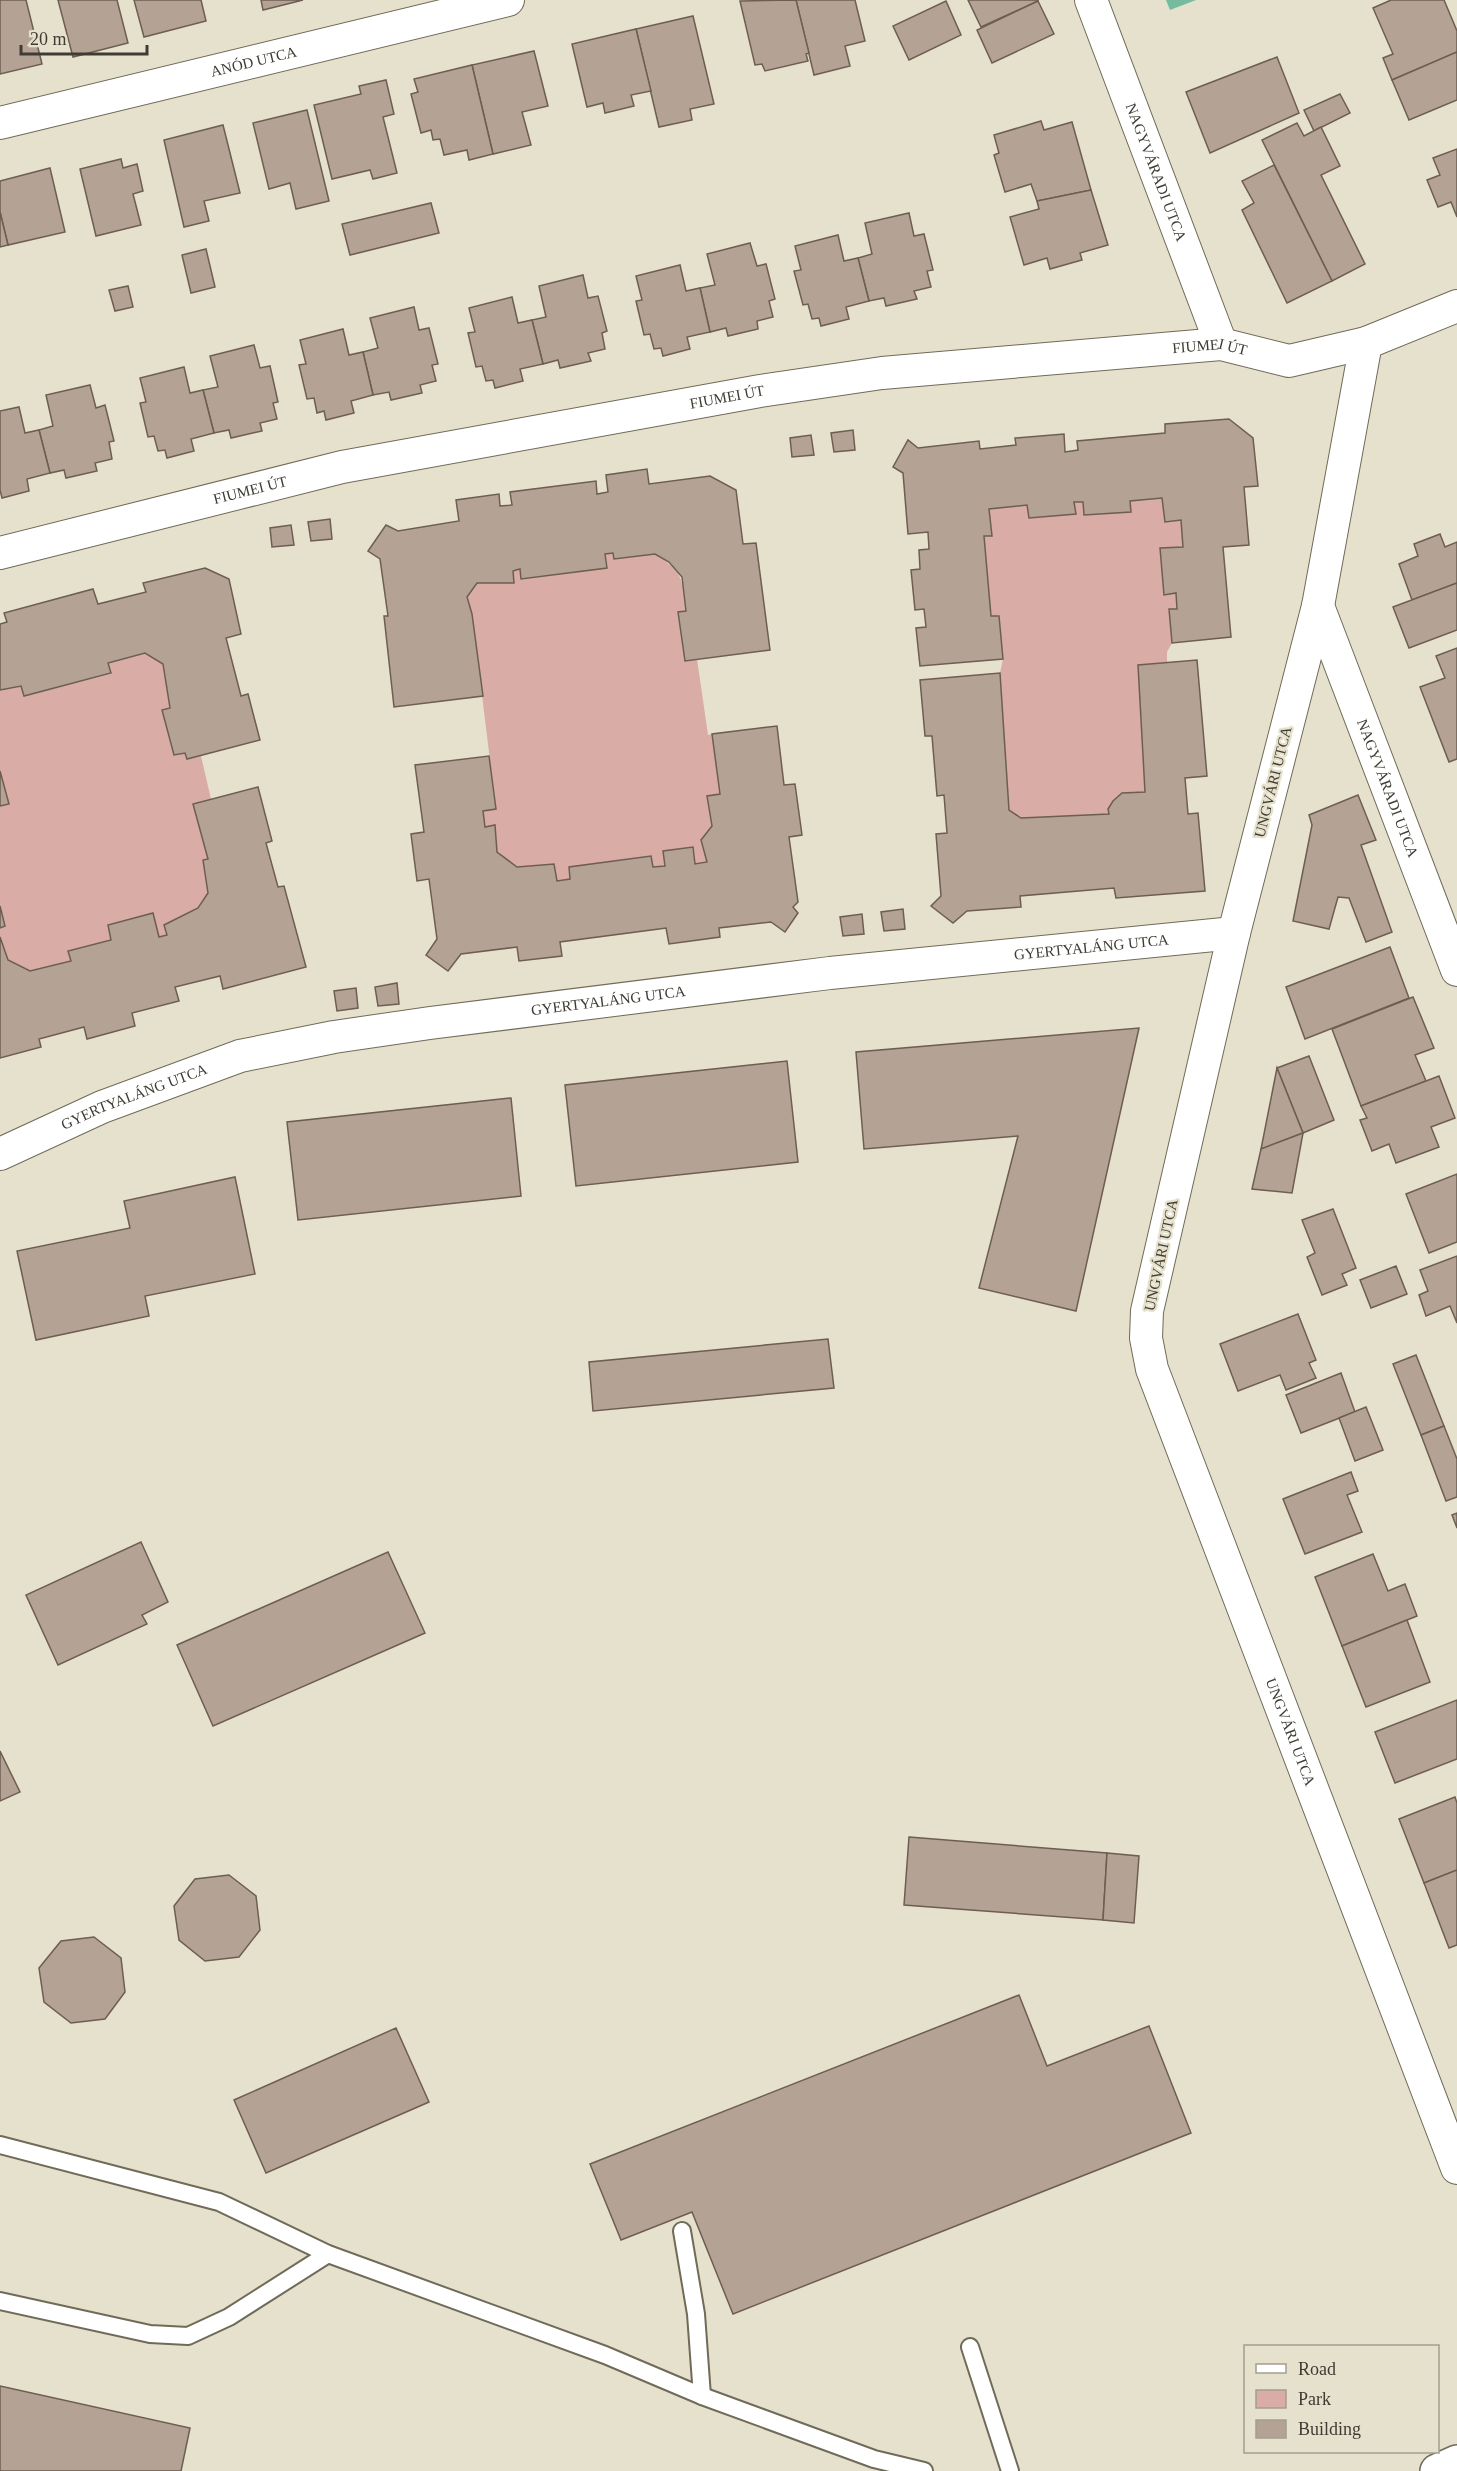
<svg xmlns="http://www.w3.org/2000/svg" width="1457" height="2471" viewBox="0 0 1457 2471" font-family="Georgia,serif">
  <rect width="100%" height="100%" fill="#e6e1cc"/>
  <!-- green -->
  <g fill="#d9aca6">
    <path d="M1162 498 1165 521 1181 520 1183 547 1160 549 1164 594 1176 593 1177 609H1169L1172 643 1167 652V662L1138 665 1145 792C1130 793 1108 793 1109 814L1021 818 1009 810 1000 673 1003 659 999 616H991L984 536 992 535 989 509 1027 505 1029 518 1076 514 1074 502H1083L1085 515 1131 512 1130 501Z"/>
    <path d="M613 553 615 559 655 554C684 572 682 579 686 611L678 612 685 660 697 659 708 735 712 734 720 794 707 796 712 826 701 840 707 862 695 864 693 847 664 851 665 866 653 867 651 856 570 867V879L557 881 554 864 517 867 497 852 495 826 485 827 483 811 496 809 472 614 467 597 477 583H514L513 571 520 569 522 579 607 568 605 554Z"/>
    <polygon points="145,653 163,664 170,708 162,710 174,755 185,753 187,759 201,756 211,799 208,859 203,860 208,893 198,908 164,925 167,935 159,937 153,913 108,925 111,940 68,951 71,961 30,971 8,960 0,937 0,928 5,926 0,906 0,806 8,803 0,771 0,690 21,686 25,696 111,674 108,663"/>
  </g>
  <!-- water -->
  <polygon fill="#75bb9d" points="1166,0 1196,0 1170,10"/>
  <!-- building -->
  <g fill="#b4a395" stroke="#6d5e51" stroke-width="1.5">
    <polygon points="0,0 26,0 42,64 0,74"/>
    <polygon points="58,0 117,0 128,43 73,57"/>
    <polygon points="134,0 201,0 206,21 144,37"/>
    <polygon points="261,0 303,0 263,10"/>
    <polygon points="796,0 855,0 865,41 845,46 850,66 814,75"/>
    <polygon points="796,0 809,53 806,54 808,61 765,71 762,64 755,65 740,1"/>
    <polygon points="968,0 1038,0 1038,1 981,27"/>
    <polygon points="1391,0 1444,0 1457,31 1457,52 1392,80 1383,58 1393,54 1373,8"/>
    <polygon points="946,1 961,35 909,60 893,26"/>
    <polygon points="1038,1 1054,34 992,63 977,30"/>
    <polygon points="693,16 714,104 690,109 692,120 659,127 636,29"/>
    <polygon points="636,29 651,91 631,95 634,106 605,113 603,103 587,107 572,44"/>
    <polygon points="534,51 548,106 522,112 531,145 493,154 472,65"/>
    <polygon points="1457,52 1457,100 1409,120 1392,80"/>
    <polygon points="1277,57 1299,113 1210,153 1186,92"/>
    <polygon points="472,65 493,154 469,160 467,150 444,155 440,139 433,140 431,130 421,133 411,94 418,92 414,79"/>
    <polygon points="386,80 394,114 383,117 397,173 373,179 370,170 332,179 314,105 361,94 359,86"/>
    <polygon points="1340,94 1350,113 1314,131 1304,110"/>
    <polygon points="307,110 329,201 296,209 290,183 269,189 253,123"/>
    <polygon points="1041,121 1044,130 1072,122 1091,190 1037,201 1031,184 1005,192 994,155 999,153 994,135"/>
    <polygon points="1297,123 1304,136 1321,127 1340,166 1321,175 1365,264 1332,281 1262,140"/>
    <polygon points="223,125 240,193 204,201 209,221 184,227 164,140"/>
    <polygon points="1457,149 1457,217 1451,202 1438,207 1427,180 1440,175 1433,158"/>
    <polygon points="121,159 123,168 137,164 143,191 133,194 141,225 96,236 80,169"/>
    <polygon points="1274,165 1332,281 1287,303 1242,210 1254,203 1242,181"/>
    <polygon points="50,168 65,232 8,245 0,212 0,181"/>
    <polygon points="1091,190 1108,245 1080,253 1082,260 1050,269 1047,258 1024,265 1010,217 1039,209 1037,201"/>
    <polygon points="431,203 439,233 350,255 342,224"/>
    <polygon points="0,212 8,245 0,247"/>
    <polygon points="909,213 914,236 924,234 933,270 927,271 931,287 914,291 917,299 886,306 884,298 869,301 858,258 872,254 865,223"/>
    <polygon points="838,235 844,261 858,258 869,301 846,307 849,319 821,326 819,318 812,319 808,304 803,305 794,271 801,270 795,246"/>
    <polygon points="750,243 757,266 766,264 775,299 769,301 773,317 757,321 758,329 728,336 726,328 710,332 700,288 715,285 707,254"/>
    <polygon points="206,249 215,287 191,293 182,255"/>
    <polygon points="680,265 686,291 700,288 710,332 687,337 690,349 663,356 661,348 654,349 650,334 644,335 636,301 642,300 636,276"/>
    <polygon points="583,275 588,298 598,296 607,331 602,333 605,349 588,353 591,361 560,368 558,360 543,364 532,320 546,317 539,286"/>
    <polygon points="128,286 133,307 115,311 109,290"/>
    <polygon points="512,297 518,323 532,320 543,364 520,369 523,381 495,388 493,380 486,381 482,366 476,367 468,333 475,332 469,308"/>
    <polygon points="414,307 419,330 429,328 438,364 432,365 436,381 420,385 422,393 391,400 389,392 373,395 363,352 378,348 370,318"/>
    <polygon points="343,329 349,355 363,352 373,395 351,401 354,413 326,420 324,411 317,413 314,398 307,399 299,365 306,364 300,340"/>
    <polygon points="254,345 260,368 270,366 278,402 273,403 277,419 260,423 262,431 231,438 229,430 214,433 203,390 218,387 210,356"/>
    <polygon points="184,367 190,393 203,390 214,433 191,439 194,451 167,458 165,450 158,451 154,436 148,437 140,403 146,402 140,378"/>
    <polygon points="90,385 96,408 105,405 114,441 109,442 112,459 95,463 97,471 66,478 64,470 50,473 39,430 53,426 46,395"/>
    <polygon points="19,407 25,433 39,430 50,473 27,479 29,491 2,498 0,490 0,411"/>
    <polygon points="1229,419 1253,438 1258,486 1244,487 1249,545 1223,547 1231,637 1172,643 1169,609 1177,609 1176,593 1164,595 1160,548 1183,547 1181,520 1165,522 1162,498 1130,501 1131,512 1084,515 1083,502 1074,502 1076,514 1029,518 1027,505 989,509 992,536 984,536 991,616 999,616 1003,659 920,666 916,628 926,627 924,609 915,610 911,570 920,569 919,550 929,549 928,532 908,534 903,473 893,467 908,440 918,448 979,441 980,449 1016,445 1015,438 1064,434 1065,452 1078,450 1077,441 1165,433 1165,424"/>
    <polygon points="853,430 855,450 834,452 831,433"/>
    <polygon points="811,435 814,455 792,457 790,438"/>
    <polygon points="647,469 649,484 710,476 736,490 743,544 756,543 770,650 685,661 678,612 686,611 682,577 669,562 655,554 614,559 613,553 605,554 607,568 521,579 520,569 516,570 513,571 514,583 477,583 467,597 472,614 483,696 394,707 384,616 388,616 380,559 368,551 386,525 398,531 459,521 456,500 499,494 500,506 512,505 510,492 596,481 597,494 608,492 606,475"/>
    <polygon points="330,519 332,539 311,541 308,522"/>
    <polygon points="291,525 294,545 272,547 270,528"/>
    <polygon points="1440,534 1445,547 1457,542 1457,583 1412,600 1399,564 1418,556 1414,544"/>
    <polygon points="205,568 229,579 241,634 226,638 241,696 248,694 260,740 187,759 185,753 174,755 162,710 170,708 163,664 145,653 108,663 111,673 24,696 21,686 0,690 0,624 7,622 4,613 93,589 98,604 146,592 143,583"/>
    <polygon points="1457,583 1457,630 1409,648 1393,607"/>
    <polygon points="1457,648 1457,759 1449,762 1420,687 1445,678 1436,656"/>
    <polygon points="1197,660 1207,776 1185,778 1188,814 1198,813 1205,891 1116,898 1114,888 1020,896 1021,907 967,911 953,923 931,906 941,896 936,834 947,833 944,795 937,796 932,736 925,736 920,680 1000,673 1009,810 1021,818 1109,814 1108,809 1113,801 1122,793 1145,792 1138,665"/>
    <polygon points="777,726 784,785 795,784 802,835 789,837 798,902 793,907 798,913 785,932 771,922 719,928 720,937 669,944 666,928 659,929 560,942 562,956 519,961 517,947 461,954 448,971 426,955 437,939 429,879 417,881 411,834 424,832 415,765 489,756 496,809 483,811 485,827 495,825 497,852 517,867 554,864 557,881 570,879 569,867 651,856 653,867 665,866 663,851 693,847 695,864 707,862 701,840 712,826 707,796 720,794 712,734"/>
    <polygon points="0,771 9,804 0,806"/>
    <polygon points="258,787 272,841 266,843 278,887 284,886 306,967 223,989 220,976 175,987 179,1001 132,1013 135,1026 87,1039 84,1027 39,1039 41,1047 0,1058 0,937 8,960 30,971 71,961 68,951 111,940 108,925 153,913 159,937 167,935 164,925 198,908 208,893 203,860 208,859 193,804"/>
    <polygon points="1358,795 1376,840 1361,845 1392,932 1366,942 1349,898 1338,897 1329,929 1293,921 1312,825 1309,815"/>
    <polygon points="0,906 5,926 0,928"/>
    <polygon points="903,909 905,929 884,931 881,912"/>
    <polygon points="862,914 864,934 843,936 840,917"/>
    <polygon points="1390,947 1409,998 1305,1039 1286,987"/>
    <polygon points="397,983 399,1004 378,1006 375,987"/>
    <polygon points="356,988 358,1008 337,1011 334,991"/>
    <polygon points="1413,997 1434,1048 1415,1055 1426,1081 1361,1106 1332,1029"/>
    <polygon points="1139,1028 1076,1311 979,1288 1018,1136 864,1149 856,1052"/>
    <polygon points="1309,1056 1334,1120 1303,1133 1277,1068"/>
    <polygon points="787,1061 798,1162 576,1186 565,1085"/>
    <polygon points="1277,1068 1303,1133 1261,1149"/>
    <polygon points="1439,1076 1455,1118 1431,1127 1439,1147 1396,1163 1389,1144 1372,1151 1360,1120 1367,1118 1361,1106"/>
    <polygon points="511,1098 521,1196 298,1220 287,1122"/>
    <polygon points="1303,1133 1292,1193 1252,1189 1261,1149"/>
    <polygon points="1457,1174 1457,1242 1429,1253 1406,1194"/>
    <polygon points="235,1177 255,1274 145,1296 149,1316 36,1340 17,1251 130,1228 124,1201"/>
    <polygon points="1333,1209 1356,1268 1342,1274 1347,1285 1322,1295 1307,1257 1315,1253 1302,1220"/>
    <polygon points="1457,1256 1457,1323 1450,1306 1426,1316 1419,1295 1428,1291 1420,1270"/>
    <polygon points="1396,1266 1407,1294 1371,1308 1360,1280"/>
    <polygon points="1298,1314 1316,1360 1309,1363 1316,1378 1286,1390 1280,1375 1238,1391 1220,1344"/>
    <polygon points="828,1339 834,1388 593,1411 589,1362"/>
    <polygon points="1416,1355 1444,1426 1421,1435 1393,1364"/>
    <polygon points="1341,1373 1355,1412 1301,1433 1286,1395"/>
    <polygon points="1366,1407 1383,1450 1355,1461 1339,1418"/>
    <polygon points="1444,1426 1457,1459 1457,1497 1446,1501 1421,1435"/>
    <polygon points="1351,1472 1358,1491 1347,1495 1362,1532 1305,1554 1283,1499"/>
    <polygon points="1457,1513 1457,1528 1452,1515"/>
    <polygon points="141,1542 168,1602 142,1615 147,1624 58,1665 26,1595"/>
    <polygon points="388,1552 425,1633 213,1726 177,1645"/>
    <polygon points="1373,1554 1388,1591 1405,1584 1417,1616 1342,1646 1315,1577"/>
    <polygon points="1407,1620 1430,1682 1366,1707 1342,1646"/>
    <polygon points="1457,1700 1457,1759 1395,1783 1375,1732"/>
    <polygon points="0,1751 20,1792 0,1801"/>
    <polygon points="1455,1797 1457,1803 1457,1870 1424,1883 1399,1819"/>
    <polygon points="909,1837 1107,1853 1103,1920 904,1905"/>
    <polygon points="1107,1853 1139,1856 1134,1923 1103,1920"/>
    <polygon points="1457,1870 1457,1945 1449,1948 1424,1883"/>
    <polygon points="229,1875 256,1896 260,1930 239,1957 205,1961 179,1940 174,1906 195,1879"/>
    <polygon points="94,1937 121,1958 125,1992 105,2019 71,2023 44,2002 39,1968 61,1941"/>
    <polygon points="1019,1995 1047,2066 1149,2026 1191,2133 733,2314 692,2212 621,2240 590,2164"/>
    <polygon points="396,2028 429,2102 266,2173 234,2100"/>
    <polygon points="0,2386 190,2428 181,2471 0,2471"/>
  </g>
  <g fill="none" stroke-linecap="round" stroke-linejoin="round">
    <!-- service casing -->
    <g stroke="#706b59" stroke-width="20">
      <g id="service">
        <polyline points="0,2145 219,2202 328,2254 605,2355 702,2396 874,2459 924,2471"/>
        <polyline points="682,2231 696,2314 702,2396"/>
        <polyline points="0,2301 150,2334 188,2336 229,2317 328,2254"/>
        <polyline points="970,2347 1010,2471"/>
      </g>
    </g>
    <!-- minor casing -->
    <g stroke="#706b59" stroke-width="34">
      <g id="minor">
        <path id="s1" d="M1091 0 1221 344"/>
        <path id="s2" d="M0 123 508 0"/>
        <path id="s3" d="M1366 343 1318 606 1234 933 1147 1311 1146 1338 1152 1369 1457 2168"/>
        <path id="s4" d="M0 553 342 467 760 391 882 373 1221 344 1289 361 1366 343 1457 306"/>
        <path id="s5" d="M1318 606 1457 970"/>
        <path id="s6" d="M0 1154 102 1107 240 1056 334 1037 430 1023 830 973 1234 933"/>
      </g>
    </g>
    <!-- primary casing -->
    <g stroke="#706b59" stroke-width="36">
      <polyline id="primary" points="1437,2471 1457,2462"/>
    </g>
    <!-- service -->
    <use href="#service" stroke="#fff" stroke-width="16"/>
    <!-- minor -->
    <use href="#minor" stroke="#fff" stroke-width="32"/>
    <!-- primary -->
    <use href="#primary" stroke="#fff" stroke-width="33"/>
  </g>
  <g text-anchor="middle" stroke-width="4.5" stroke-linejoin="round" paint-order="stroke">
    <!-- street labels -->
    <g font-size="15" fill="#3e3c34" stroke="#e6e1cc">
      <text dy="5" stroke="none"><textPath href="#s2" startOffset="261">ANÓD UTCA</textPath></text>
      <text dy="5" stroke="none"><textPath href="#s1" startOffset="184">NAGYVÁRADI UTCA</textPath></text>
      <text dy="5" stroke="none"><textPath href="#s4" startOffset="1230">FIUMEI ÚT</textPath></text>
      <text dy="5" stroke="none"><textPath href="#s4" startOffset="744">FIUMEI ÚT</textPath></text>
      <text dy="5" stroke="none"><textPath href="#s4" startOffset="258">FIUMEI ÚT</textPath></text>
      <text transform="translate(1273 782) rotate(-76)" y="5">UNGVÁRI UTCA</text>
      <text dy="5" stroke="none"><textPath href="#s5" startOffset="195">NAGYVÁRADI UTCA</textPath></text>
      <text dy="5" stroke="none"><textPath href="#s6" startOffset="1118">GYERTYALÁNG UTCA</textPath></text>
      <text dy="5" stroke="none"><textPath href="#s6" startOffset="632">GYERTYALÁNG UTCA</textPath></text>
      <text dy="5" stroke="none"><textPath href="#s6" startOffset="146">GYERTYALÁNG UTCA</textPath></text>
      <text transform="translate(1161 1255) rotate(-78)" y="5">UNGVÁRI UTCA</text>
      <text dy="5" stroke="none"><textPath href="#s3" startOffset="1440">UNGVÁRI UTCA</textPath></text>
    </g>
  </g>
  <!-- legend -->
  <rect x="1244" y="2345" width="195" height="108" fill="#e6e1cc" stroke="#a39f8f" stroke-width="1.5"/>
  <rect x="1256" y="2364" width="30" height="9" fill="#ffffff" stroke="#a39f8f" stroke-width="1.5"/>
  <text x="1298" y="2375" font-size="18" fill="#3e3c34">Road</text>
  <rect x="1256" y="2390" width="30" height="18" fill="#d9aca6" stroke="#a39f8f" stroke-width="1.5"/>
  <text x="1298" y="2405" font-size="18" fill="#3e3c34">Park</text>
  <rect x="1256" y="2420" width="30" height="18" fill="#b4a395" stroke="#a39f8f" stroke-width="1.5"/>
  <text x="1298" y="2435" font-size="18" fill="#3e3c34">Building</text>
  <!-- scale -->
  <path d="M21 45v9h126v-9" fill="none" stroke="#3e3c34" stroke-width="3"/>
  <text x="30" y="45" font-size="18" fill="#3e3c34" stroke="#e6e1cc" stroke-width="4.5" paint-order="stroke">20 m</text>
</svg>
